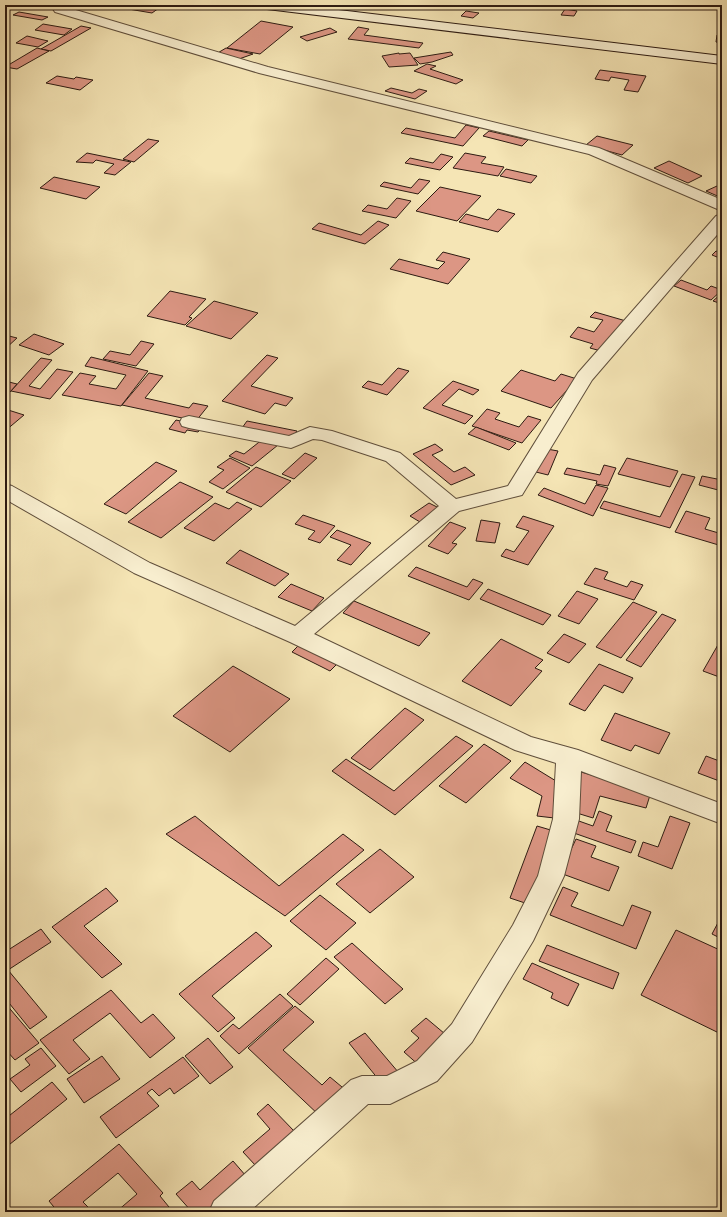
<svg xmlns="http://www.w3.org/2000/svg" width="727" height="1217" viewBox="0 0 727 1217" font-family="'IM FELL Double Pica',serif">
  <rect width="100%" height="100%" fill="#f5e5b5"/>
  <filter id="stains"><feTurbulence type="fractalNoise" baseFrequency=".005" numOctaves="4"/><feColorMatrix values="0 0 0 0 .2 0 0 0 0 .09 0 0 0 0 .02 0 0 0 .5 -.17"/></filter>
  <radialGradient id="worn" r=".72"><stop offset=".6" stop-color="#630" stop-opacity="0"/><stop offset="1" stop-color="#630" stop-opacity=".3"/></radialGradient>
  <!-- building -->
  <g fill="#dc9684" stroke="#2d1b12">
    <polygon points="105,5 142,5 159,8 152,13"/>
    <polygon points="565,9 577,11 574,16 561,15"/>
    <polygon points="466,11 479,13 473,18 461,16"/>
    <polygon points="19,12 48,17 42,20 13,15"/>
    <polygon points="261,21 293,27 260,54 227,48"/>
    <polygon points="43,24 72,29 64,35 35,30"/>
    <polygon points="81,26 91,28 51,51 41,49"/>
    <polygon points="358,27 369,29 364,35 423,43 419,48 348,39"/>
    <polygon points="330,28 337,32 307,41 300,37"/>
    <polygon points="717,35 722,36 722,43 716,42"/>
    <polygon points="27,36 48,41 38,47 16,43"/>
    <polygon points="37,48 49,51 17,69 5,67"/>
    <polygon points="226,48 253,54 239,59 216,54"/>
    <polygon points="451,52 453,55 432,62 420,64 414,58"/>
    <polygon points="399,53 399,54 410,53 418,65 389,67 382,56"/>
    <polygon points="427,64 436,66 430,69 463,80 456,84 414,71"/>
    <polygon points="600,70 646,76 638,92 624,90 629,80 611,77 609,81 595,79"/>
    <polygon points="57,76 74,79 76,77 93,80 80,90 46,83"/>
    <polygon points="391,88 412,93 419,89 427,91 415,99 385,91"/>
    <polygon points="466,125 479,128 463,146 401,133 406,128 455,138"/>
    <polygon points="489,131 528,140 522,146 483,136"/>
    <polygon points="597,136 633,145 622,155 586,145"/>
    <polygon points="148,139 159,141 134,162 123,159"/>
    <polygon points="87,153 131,162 115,175 104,173 114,164 96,160 93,163 76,162"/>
    <polygon points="465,153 486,157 481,163 504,167 498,176 453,168"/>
    <polygon points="441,154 453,157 440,170 405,163 410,158 433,163"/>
    <polygon points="669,161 702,176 688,183 654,168"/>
    <polygon points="506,169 537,176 531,183 500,176"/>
    <polygon points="54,177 100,187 86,199 40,188"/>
    <polygon points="419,179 430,181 418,194 380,186 384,182 411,188"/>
    <polygon points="717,186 722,188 722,198 706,191"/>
    <polygon points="440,187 481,196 457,221 416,211"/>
    <polygon points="397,198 411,201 396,218 362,211 368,205 387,209"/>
    <polygon points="498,209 515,214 498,232 459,222 466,214 488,220"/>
    <polygon points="378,221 389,225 365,244 312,229 319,223 361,235"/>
    <polygon points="716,251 722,253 722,259 712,255"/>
    <polygon points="443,252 470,259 448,284 390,269 399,259 438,269 445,262 436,260"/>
    <polygon points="681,280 707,290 711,286 722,290 711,300 674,286"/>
    <polygon points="170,291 206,299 189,317 192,318 185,325 147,316"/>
    <polygon points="722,293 722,304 713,301"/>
    <polygon points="214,301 258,313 231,339 186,326"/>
    <polygon points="595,312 626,321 601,351 590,348 593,344 570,337 578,327 594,332 603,320 590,317"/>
    <polygon points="34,334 64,344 49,355 19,345"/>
    <polygon points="5,335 17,338 5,349"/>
    <polygon points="141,341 154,344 136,366 103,359 110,351 130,355"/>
    <polygon points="267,355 278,358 251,386 293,398 286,406 275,403 265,414 222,401"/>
    <polygon points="91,357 148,371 121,406 62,395 80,373 96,376 89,384 116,389 126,375 85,366"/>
    <polygon points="41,358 52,360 29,386 40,389 57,369 73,372 50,399 11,391"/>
    <polygon points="398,368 409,371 387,395 362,387 368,381 382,385"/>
    <polygon points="521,370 555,381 561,374 577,379 551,408 501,391"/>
    <polygon points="149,373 163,376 145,398 189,408 193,403 208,406 196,421 122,405"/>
    <polygon points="5,381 17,384 10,392 5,391"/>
    <polygon points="453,381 479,390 473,395 459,389 442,405 473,416 465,424 423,408"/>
    <polygon points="5,409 24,415 5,431"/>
    <polygon points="487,409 500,413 495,419 519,427 528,416 541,420 522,443 472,426"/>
    <polygon points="176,420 203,426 198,432 187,430 185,433 169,429"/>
    <polygon points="247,421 297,431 292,438 242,428"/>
    <polygon points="476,427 516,443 509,450 468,434"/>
    <polygon points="263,439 278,445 252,466 229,456 236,451 244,454"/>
    <polygon points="435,444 443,450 432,455 454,472 465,467 475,475 451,485 413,454"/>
    <polygon points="547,449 558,451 548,475 536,472"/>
    <polygon points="305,453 317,458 294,479 282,474"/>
    <polygon points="230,458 250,468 223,489 209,482 224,470 217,467"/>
    <polygon points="627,458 678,471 670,487 618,474"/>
    <polygon points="156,462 177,471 126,514 104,504"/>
    <polygon points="604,465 616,468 608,486 596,484 597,481 564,474 567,468 600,475"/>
    <polygon points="256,467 291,481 261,507 226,492"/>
    <polygon points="682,474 695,477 670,528 600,508 604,501 660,517"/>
    <polygon points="702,476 722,480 722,491 699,485"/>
    <polygon points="180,482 213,497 161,538 128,522"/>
    <polygon points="596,485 608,488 593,516 538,495 544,488 585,504"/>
    <polygon points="237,502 252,509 214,541 184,528 215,503 229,509"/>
    <polygon points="429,503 439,508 420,522 410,516"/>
    <polygon points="686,511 710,518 705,529 722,534 722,546 675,532"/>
    <polygon points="303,515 335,526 320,543 308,539 315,531 295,524"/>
    <polygon points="523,516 554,526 528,565 501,556 506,549 514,552 529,531 516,527"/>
    <polygon points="481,520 500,523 495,543 476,541"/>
    <polygon points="450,522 466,528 452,543 457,544 448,554 428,546"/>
    <polygon points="337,530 371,543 351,565 337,560 351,545 330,537"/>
    <polygon points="240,550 289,574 275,586 226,563"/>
    <polygon points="416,567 467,587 473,579 483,583 469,600 408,576"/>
    <polygon points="595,568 608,572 604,579 627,587 631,581 643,585 634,600 584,584"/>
    <polygon points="291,584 324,598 312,611 278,597"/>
    <polygon points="488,589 551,615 543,625 480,599"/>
    <polygon points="577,591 598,599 579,624 558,616"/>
    <polygon points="354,601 430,633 419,646 343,613"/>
    <polygon points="633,602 657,612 621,658 596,647"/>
    <polygon points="662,614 676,620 641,667 626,660"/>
    <polygon points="564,634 586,644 569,663 547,653"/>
    <polygon points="501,639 543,660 535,668 542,671 511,706 462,681"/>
    <polygon points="303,641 341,660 330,671 292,652"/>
    <polygon points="719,643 722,644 722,678 703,671"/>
    <polygon points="599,664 633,678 623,693 604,685 585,711 569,704"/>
    <polygon points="233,666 290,699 230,752 173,716"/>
    <polygon points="405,708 424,720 370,770 351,758"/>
    <polygon points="615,713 670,733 659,754 635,745 631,751 601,740"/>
    <polygon points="456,736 473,746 395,815 332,771 346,759 394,791"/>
    <polygon points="484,744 511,761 466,803 439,786"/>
    <polygon points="706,756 722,762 722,782 698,773"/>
    <polygon points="525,762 556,781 563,819 537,816 542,796 510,778"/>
    <polygon points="581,772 651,792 646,808 600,796 593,818 567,810"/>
    <polygon points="599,811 612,816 606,831 636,841 631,853 571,832 576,820 593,826"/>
    <polygon points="195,816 279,886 343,834 364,850 285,916 166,834"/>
    <polygon points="670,816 690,823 672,869 638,856 643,842 658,847"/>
    <polygon points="537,826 554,831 528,904 510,898"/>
    <polygon points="576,839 596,846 591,857 619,867 609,891 560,873"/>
    <polygon points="380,849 414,877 370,913 336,884"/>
    <polygon points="563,887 578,893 571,906 623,926 632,905 651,912 636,949 550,915"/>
    <polygon points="106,888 118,901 84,926 122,964 102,978 52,927"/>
    <polygon points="320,895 356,923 326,950 290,921"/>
    <polygon points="721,917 722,918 722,939 712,934"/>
    <polygon points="41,929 51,942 8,970 47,1017 30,1029 5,998 5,952"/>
    <polygon points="676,930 722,951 721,1034 641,995"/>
    <polygon points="256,932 272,946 212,996 235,1018 218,1032 179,994"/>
    <polygon points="352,943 403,989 385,1004 334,957"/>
    <polygon points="547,945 619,973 613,989 539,961"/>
    <polygon points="326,958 339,969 300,1005 287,994"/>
    <polygon points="532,963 579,984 568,1006 551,998 553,993 523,979"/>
    <polygon points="111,990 141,1023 153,1014 175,1038 150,1058 110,1013 73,1040 90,1059 69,1074 40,1040"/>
    <polygon points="280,994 293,1006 239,1054 220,1036 233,1024 239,1029"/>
    <polygon points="5,1003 39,1043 15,1060 5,1049"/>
    <polygon points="295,1006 314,1022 283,1050 322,1085 330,1077 348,1092 321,1117 248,1048"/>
    <polygon points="426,1018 451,1039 421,1067 404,1052 419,1038 411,1031"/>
    <polygon points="365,1033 399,1073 383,1085 349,1043"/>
    <polygon points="208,1038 233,1067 210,1084 185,1056"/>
    <polygon points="41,1048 56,1066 21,1092 10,1079 30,1065 25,1059"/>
    <polygon points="102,1056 120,1079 84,1103 67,1079"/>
    <polygon points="183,1057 199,1076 174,1094 170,1088 159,1096 152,1089 147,1093 159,1106 116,1138 100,1117"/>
    <polygon points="52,1082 67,1099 5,1148 5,1119"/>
    <polygon points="268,1104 295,1132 256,1166 243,1152 270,1129 257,1114"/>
    <polygon points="119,1144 163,1193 160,1196 169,1207 163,1212 116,1212 137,1194 118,1173 83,1202 91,1210 88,1212 58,1212 49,1201"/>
    <polygon points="233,1161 246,1176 206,1212 192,1212 176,1194 192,1181 200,1190"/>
  </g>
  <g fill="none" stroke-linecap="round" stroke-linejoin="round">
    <!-- minor casing -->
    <g stroke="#5f4e3b" stroke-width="2">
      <g id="minor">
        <polygon points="57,5 72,5 69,8 268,67 599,148 722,200 722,211 589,154 259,73 55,12 53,9"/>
        <polygon points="722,214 722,229 592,380 522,495 459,511 314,634 531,737 578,750 722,804 722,824 581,771 579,819 564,876 533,941 472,1042 437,1081 390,1104 368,1104 249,1212 209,1212 214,1201 351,1080 362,1076 387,1076 417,1061 452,1024 513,925 538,876 553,819 556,763 515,750 290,642 134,573 5,499 5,484 12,486 150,563 295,626 439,506 386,461 322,440 313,439 291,448 189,428 182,426 180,422 182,418 189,416 289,436 310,427 332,431 400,453 456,499 508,486 578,373 716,216"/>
      </g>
    </g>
    <!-- secondary casing -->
    <g stroke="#2d1b12" stroke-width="2">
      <polygon id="secondary" points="261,5 297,5 722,56 722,64 267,9 263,8"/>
    </g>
    <!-- minor -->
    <use href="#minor" fill="#f8eecf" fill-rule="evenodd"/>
    <!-- secondary -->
    <use href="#secondary" fill="#f8eecf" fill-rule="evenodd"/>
  </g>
  <!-- margin -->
  <rect width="727" height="1217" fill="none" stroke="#f5e5b5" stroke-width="20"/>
  <rect x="6" y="6" width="715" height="1205" fill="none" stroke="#2d1b12" stroke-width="2"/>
  <rect x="10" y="10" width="707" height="1197" fill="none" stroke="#2d1b12"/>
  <rect width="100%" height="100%" filter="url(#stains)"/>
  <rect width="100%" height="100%" fill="url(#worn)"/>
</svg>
